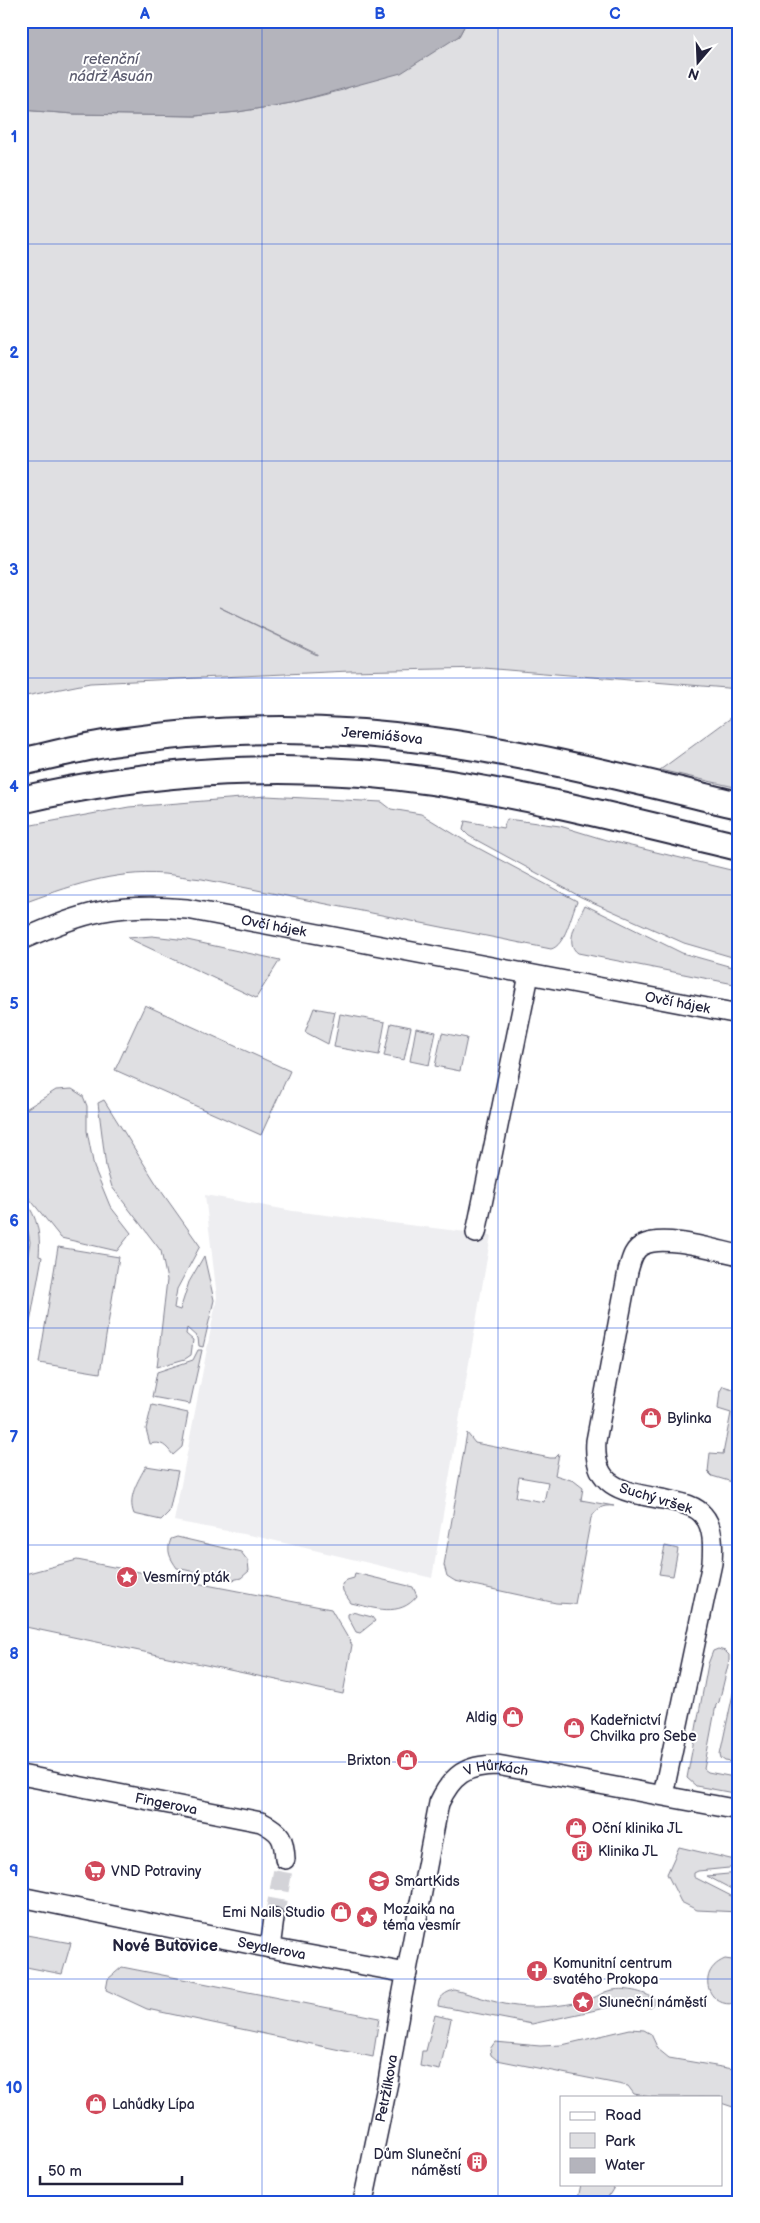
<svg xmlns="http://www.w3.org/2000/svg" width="760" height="2223" viewBox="0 0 760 2223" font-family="'Balsamiq Sans',sans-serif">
  <rect width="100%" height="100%" fill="#fff"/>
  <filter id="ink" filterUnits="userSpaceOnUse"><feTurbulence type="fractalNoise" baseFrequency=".02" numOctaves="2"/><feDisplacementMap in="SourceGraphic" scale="10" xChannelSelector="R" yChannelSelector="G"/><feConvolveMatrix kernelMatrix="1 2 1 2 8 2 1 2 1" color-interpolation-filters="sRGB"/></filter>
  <g filter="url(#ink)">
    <!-- built -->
    <polygon fill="#eeeef1" points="205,1195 293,1211 491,1235 432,1578 259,1537 174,1521 217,1297"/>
    <!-- green -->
    <g fill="#dfdfe2" stroke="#80808e" fill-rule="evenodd">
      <path d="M467 21H739V689L483 668 350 671 90 683 21 697V110L74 114 195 116 238 112 291 103 343 90 459 36ZM219 607 317 654V655Z"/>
      <polygon points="739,712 739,788 660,770"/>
      <path d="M266 796 382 802 391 809 421 814 467 842 577 901C571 915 565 946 551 949L202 879C189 878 176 875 164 874 114 870 67 887 21 904V827L129 807Z"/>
      <polygon points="507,819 560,826 606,840 739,872 739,959 684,943 581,897 469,836 463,830 465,821 503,828"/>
      <path d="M585 905 682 953 739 969V985L578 953C563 943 579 918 585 905Z"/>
      <polygon points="152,936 187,940 280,960 256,998 128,938"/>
      <polygon points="145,1005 290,1071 261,1135 115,1070"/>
      <polygon points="314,1008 335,1012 328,1044 305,1032"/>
      <polygon points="340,1014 385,1022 379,1055 334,1047"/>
      <polygon points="391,1023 411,1027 404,1060 384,1056"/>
      <polygon points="416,1028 436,1032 429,1065 410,1061"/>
      <polygon points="442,1033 467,1038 460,1071 435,1066"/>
      <polygon points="72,1089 83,1096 87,1106 87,1131 94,1167 110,1206 131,1233 117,1251 61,1238 21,1188 21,1112 56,1090"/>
      <polygon points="104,1100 159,1188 200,1246 177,1289 174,1308 180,1310 189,1282 204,1256 214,1300 203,1347 199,1346 198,1338 187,1328 186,1334 193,1340 191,1355 185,1359 157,1367 167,1280 161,1251 112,1187 106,1167 98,1103"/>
      <path d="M21 1197C37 1213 41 1234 39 1256L42 1257 21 1372V1296L30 1242 28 1231 21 1215Z"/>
      <polygon points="58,1247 119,1257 100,1373 39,1363"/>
      <polygon points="198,1350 202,1350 190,1404 152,1397 157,1372 193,1360"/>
      <polygon points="723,1386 733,1389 739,1398 739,1484 712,1476 708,1472 710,1453 723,1454 731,1413 718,1409 720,1391"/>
      <path d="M152 1405 188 1413 182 1447 173 1455C166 1446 162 1441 150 1444L146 1429Z"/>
      <path d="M467 1433 475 1443 550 1458H555L559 1454 555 1475 574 1481 583 1488 581 1500 614 1506C601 1505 598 1508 591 1518L575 1604 556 1603 455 1581 447 1576 444 1565ZM519 1477 548 1482 544 1502 516 1497Z"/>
      <path d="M146 1466 178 1471 169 1512 161 1520 134 1514C127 1497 138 1481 146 1466Z"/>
      <path d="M177 1537 241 1552 248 1561 249 1571 241 1578 232 1580 177 1568C170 1558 166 1551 171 1539Z"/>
      <polygon points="665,1546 678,1549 673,1576 659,1574"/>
      <polygon points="77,1560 331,1609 352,1645 343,1694 21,1626 21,1575"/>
      <path d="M355 1573 413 1587 417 1596C400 1618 374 1608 351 1603L343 1591 342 1584 347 1580 354 1578Z"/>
      <polygon points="739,1581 739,1640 732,1634 731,1619"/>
      <polygon points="352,1612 372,1617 375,1621 360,1633 356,1632 348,1617 348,1614"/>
      <polygon points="718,1649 725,1651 729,1655 729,1661 719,1702 716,1705 704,1769 708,1772 739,1778 739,1794 696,1786 687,1778 708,1664 713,1651"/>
      <polygon points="739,1666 739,1763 725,1761 721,1758 720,1754"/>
      <polygon points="679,1847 739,1861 739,1867 698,1871 694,1873 694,1877 739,1900 739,1912 697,1910 681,1902 667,1874"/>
      <polygon points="739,1873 739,1893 707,1876"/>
      <polygon points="21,1934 71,1943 62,1974 21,1966"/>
      <path d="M725 1959 739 1961V2002C710 2013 693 1972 725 1959Z"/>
      <polygon points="122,1967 379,2018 373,2057 147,2009 106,1990 108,1979"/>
      <path d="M454 1990C479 1996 504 2007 530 2007 549 2007 569 2005 588 2000 594 1998 599 1995 605 1992 621 1986 640 1991 654 1998V2004L651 2008 628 2003 532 2024 438 2006C438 1997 446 1992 454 1990Z"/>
      <polygon points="435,2015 451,2019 440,2070 420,2066 422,2051 426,2051"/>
      <polygon points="630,2029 644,2030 651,2034 658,2049 669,2058 739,2070 739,2109 721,2103 721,2097 651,2097 634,2094 628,2086 497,2060 491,2055 490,2049 495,2042 540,2046 562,2045"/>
      <polygon points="581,2184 616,2184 605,2202 578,2199"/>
    </g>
    <!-- water -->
    <polygon fill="#b4b4bc" stroke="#7a7a88" points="21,21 467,21 459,36 401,73 291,103 238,112 195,116 74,114 21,110"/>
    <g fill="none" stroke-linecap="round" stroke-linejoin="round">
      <!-- street-tunnel -->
      <polyline stroke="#d3d3d8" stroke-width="19" stroke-dasharray="19 9" stroke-linecap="butt" points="274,1918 285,1859"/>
      <!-- street casing -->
      <g stroke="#22223b" stroke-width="22">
        <g id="street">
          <path id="s1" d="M21 940C85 911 117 903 187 909L739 1014"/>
          <polyline points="476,1233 529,975"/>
          <path id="s2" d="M21 1775 261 1822C281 1832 284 1838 285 1859"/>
          <path d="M663 1795 712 1563C713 1547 714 1527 703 1515 696 1506 682 1503 672 1501 631 1492 592 1493 596 1441L628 1271C631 1261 633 1249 643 1245 664 1234 715 1250 739 1255"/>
          <path id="s3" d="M21 1897 270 1948 407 1973"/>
          <polyline points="270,1948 274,1918"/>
          <path id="s4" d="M363 2202 388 2082 400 2007 439 1803C452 1775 466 1765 497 1765L739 1810"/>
        </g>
      </g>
      <!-- secondary casing -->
      <g stroke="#22223b" stroke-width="30">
        <g id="secondary">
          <path id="s5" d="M21 762C53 755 85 746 118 742 221 727 331 726 435 741 537 755 638 781 739 805"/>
          <path d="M21 800C154 769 296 761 431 781 535 796 637 823 739 847"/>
        </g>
      </g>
      <!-- street -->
      <use href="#street" stroke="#fff" stroke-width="19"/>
      <!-- secondary -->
      <use href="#secondary" stroke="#fff" stroke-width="26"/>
    </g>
  </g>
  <!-- grid -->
  <path fill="none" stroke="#1d4ed8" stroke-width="1" stroke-opacity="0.55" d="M262 21V2202M498 21V2202M21 244H739M21 461H739M21 678H739M21 895H739M21 1112H739M21 1328H739M21 1545H739M21 1762H739M21 1979H739"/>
  <!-- icons -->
  <defs>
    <g id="shop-disc" transform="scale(1.125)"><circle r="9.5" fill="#d1495b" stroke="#fff"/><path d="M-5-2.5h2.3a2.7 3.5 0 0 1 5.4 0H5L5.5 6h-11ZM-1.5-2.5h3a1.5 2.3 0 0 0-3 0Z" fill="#fff"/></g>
    <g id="sight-disc" transform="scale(1.125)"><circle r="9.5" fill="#d1495b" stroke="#fff"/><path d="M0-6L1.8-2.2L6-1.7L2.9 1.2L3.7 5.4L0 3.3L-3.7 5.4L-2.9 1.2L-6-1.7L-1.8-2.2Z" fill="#fff"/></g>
    <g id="building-disc" transform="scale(1.125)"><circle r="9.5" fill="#d1495b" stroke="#fff"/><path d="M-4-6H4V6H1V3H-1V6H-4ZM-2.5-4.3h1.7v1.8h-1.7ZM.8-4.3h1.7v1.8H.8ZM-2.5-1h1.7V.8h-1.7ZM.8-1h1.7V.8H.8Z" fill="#fff"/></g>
    <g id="supermarket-disc" transform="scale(1.125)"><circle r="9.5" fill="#d1495b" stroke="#fff"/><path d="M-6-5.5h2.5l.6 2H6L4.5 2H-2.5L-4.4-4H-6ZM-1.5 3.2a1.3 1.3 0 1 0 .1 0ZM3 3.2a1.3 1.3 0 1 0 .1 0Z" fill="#fff"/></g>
    <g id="school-disc" transform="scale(1.125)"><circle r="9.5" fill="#d1495b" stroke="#fff"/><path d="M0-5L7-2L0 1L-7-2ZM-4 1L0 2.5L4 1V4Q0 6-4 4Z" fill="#fff"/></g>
    <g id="church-disc" transform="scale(1.125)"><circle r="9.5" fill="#d1495b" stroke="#fff"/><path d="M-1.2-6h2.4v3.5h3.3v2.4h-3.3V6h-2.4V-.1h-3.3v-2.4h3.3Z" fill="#fff"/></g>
  </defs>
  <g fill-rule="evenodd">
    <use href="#shop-disc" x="651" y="1418"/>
    <use href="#sight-disc" x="127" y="1577"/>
    <use href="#shop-disc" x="513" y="1717"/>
    <use href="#shop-disc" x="574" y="1728"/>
    <use href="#shop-disc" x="407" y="1760"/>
    <use href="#shop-disc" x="576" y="1828"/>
    <use href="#building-disc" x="582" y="1851"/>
    <use href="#supermarket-disc" x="95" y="1871"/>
    <use href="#school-disc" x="379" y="1881"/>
    <use href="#shop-disc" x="341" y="1912"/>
    <use href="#sight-disc" x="367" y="1917"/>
    <use href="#church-disc" x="537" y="1971"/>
    <use href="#sight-disc" x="583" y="2002"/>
    <use href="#shop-disc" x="96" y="2104"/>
    <use href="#building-disc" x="477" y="2162"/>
  </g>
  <g text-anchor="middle" stroke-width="4" stroke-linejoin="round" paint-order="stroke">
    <!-- street labels -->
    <g font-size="14" fill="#22223b" stroke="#fff">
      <text dy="5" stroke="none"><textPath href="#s5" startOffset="364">Jeremiášova</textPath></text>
      <text dy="5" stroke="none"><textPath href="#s1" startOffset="260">Ovčí hájek</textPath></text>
      <text dy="5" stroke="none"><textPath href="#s1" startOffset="671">Ovčí hájek</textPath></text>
      <text transform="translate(656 1498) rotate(17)" y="5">Suchý vršek</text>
      <text dy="5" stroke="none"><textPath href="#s4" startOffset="480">V Hůrkách</textPath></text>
      <text dy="5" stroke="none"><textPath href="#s2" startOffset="148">Fingerova</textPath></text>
      <text dy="5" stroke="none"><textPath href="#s3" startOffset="256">Seydlerova</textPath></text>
      <text dy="5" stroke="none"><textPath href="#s4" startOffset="116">Petržílkova</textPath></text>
    </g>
    <!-- poi labels -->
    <g font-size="14" fill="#22223b" stroke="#fff" text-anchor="start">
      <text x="667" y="1423">Bylinka</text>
      <text x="143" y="1582">Vesmírný pták</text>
      <text x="497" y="1722" text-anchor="end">Aldig</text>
      <text x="590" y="1725">Kadeřnictví<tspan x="590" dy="16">Chvilka pro Sebe</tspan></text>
      <text x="391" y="1765" text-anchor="end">Brixton</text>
      <text x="592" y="1833">Oční klinika JL</text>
      <text x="598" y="1856">Klinika JL</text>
      <text x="111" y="1876">VND Potraviny</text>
      <text x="395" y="1886">SmartKids</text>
      <text x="383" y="1914">Mozaika na<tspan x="383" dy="16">téma vesmír</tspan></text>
      <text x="325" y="1917" text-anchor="end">Emi Nails Studio</text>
      <text x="553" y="1968">Komunitní centrum<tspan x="553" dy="16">svatého Prokopa</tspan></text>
      <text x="599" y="2007">Sluneční náměstí</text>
      <text x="112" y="2109">Lahůdky Lípa</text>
      <text x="461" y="2159" text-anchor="end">Dům Sluneční<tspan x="461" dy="16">náměstí</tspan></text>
    </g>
    <!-- water labels -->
    <g font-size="15" font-style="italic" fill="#5c5c6f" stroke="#fff">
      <text x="111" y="64">retenční<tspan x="111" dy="17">nádrž Asuán</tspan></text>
    </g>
    <!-- quarter labels -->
    <g font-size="16" font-weight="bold" fill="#22223b" stroke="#fff">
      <text x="165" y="1951">Nové Butovice</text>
    </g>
  </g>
  <!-- margin -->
  <rect width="760" height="2223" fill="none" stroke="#fff" stroke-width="55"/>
  <!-- legend -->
  <rect x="560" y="2096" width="162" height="90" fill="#ffffff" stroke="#a7a7b1"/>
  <rect x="570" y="2112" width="25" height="8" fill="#ffffff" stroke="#a7a7b1"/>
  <text x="605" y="2120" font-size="15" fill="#22223b">Road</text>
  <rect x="570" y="2133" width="25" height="15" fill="#dfdfe2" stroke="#a7a7b1"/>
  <text x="605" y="2146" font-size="15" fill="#22223b">Park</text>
  <rect x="570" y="2158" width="25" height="15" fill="#b4b4bc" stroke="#a7a7b1"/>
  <text x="605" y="2170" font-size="15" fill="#22223b">Water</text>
  <!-- north arrow -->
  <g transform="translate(698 62) rotate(199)" stroke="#ffffff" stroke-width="4" paint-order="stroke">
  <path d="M0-4L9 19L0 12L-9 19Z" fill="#22223b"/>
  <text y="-8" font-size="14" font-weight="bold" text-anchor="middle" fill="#22223b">N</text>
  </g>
  <!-- scale -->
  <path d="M40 2176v8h142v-8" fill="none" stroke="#22223b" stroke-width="2.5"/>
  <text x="48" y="2176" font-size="15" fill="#22223b" stroke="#ffffff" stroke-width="4" paint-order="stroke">50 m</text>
  <rect x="28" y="28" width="704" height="2168" fill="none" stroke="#1d4ed8" stroke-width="2"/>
  <g font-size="16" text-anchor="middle" font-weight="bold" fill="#1d4ed8">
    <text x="145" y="19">A</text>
    <text x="380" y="19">B</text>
    <text x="615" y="19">C</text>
    <text x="14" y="142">1</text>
    <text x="14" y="358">2</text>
    <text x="14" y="575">3</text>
    <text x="14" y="792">4</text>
    <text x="14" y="1009">5</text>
    <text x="14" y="1226">6</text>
    <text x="14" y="1442">7</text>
    <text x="14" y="1659">8</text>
    <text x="14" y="1876">9</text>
    <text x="14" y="2093">10</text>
  </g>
</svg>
